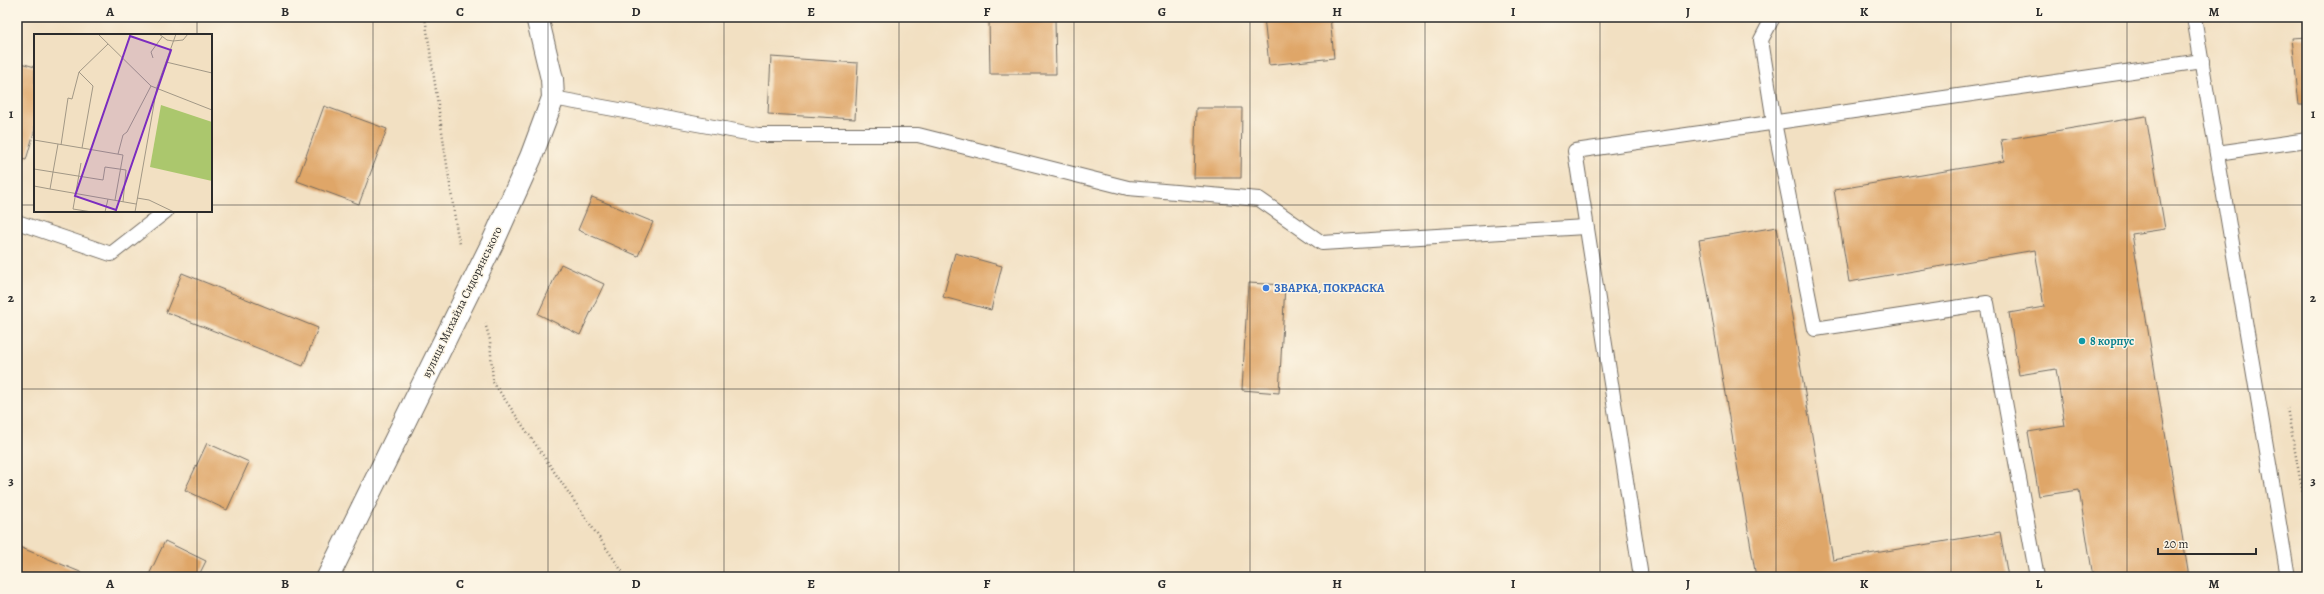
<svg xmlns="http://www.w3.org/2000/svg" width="2324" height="594" viewBox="0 0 2324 594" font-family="Alegreya,serif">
  <rect width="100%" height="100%" fill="#fcf5e5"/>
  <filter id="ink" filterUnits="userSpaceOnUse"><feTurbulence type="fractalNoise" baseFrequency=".025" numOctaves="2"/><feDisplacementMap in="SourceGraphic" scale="8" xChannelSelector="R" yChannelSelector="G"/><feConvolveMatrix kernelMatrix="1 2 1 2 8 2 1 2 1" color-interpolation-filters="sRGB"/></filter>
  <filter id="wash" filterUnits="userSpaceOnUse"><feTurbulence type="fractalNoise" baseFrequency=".012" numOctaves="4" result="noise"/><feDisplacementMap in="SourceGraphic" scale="16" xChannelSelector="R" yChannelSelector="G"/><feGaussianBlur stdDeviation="0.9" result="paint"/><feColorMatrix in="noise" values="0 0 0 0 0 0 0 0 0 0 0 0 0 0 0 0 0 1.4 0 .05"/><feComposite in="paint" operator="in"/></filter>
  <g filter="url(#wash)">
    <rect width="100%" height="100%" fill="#f2e0c2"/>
    <g id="blocks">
      <!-- building -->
      <g fill="#dfa668">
        <polygon points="1264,17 1330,17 1334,58 1269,65"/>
        <polygon points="989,19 1055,19 1056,74 990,74"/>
        <polygon points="2307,37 2307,105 2299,105 2292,38"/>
        <polygon points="771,57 858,63 855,119 768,114"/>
        <polygon points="17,62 35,67 35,129 26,160 17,158"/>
        <polygon points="324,106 387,129 359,204 297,181"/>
        <polygon points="1196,108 1242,108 1241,178 1194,178"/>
        <polygon points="2146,116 2165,229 2132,234 2189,577 2093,577 2079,490 2039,496 2028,432 2065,426 2056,369 2019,375 2009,313 2044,307 2035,250 1849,282 1834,190 2004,161 2001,140"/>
        <polygon points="592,197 653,222 638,256 578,230"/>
        <polygon points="1777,227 1833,560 2000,532 2008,577 1756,577 1699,240"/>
        <polygon points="955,253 1002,266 991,310 943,297"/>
        <polygon points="561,264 604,284 580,335 538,314"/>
        <polygon points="182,273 318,328 303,366 166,312"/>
        <polygon points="1248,283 1285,285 1279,393 1242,390"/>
        <polygon points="207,443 249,462 227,510 185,490"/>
        <polygon points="165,541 206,561 198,577 148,577"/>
        <polygon points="17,546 85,574 84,577 17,577"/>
      </g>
    </g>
  </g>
  <g filter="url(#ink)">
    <use href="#blocks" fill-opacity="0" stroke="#716a60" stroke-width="1"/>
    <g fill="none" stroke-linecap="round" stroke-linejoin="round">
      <!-- service casing -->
      <g stroke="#716a60" stroke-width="16">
        <g id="service">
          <polyline points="1773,17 1761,40 1774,122 1815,329 1987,303 2037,577"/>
          <polyline points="2194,17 2288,577"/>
          <polyline points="553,98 758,135 918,135 1128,188 1259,199 1322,243 1585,227"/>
          <polyline points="2217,153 2307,140"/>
          <polyline points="17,222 111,254 166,211"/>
          <polyline points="1641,577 1575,151 2202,61"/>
        </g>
      </g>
      <!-- tertiary casing -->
      <g stroke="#716a60" stroke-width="24">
        <polyline id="tertiary" points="328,577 493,242 531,157 553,98 552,79 537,17"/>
      </g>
      <!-- path -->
      <g stroke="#716a60" stroke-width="2.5" stroke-dasharray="1 3" stroke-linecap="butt">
        <polyline points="425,17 457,232 460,244"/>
        <polyline points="485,323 490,340 493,382 626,577"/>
        <polyline points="2287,408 2307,516"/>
      </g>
      <!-- service -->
      <use href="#service" stroke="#fff" stroke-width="14"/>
      <!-- tertiary -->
      <use href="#tertiary" stroke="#fff" stroke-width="22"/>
    </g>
  </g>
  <!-- grid -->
  <path fill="none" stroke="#2b2b2b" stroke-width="1" stroke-opacity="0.55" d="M197 17V35M373 17V577M548 17V577M724 17V577M899 17V577M1074 17V577M1250 17V577M1425 17V577M1600 17V577M1776 17V577M1951 17V577M2127 17V577M17 205H35M211 205H2307M197 211V577M17 389H2307"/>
  <!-- markers -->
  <circle fill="#3f7fe0" stroke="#fcf5e5" stroke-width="1.5" cx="1266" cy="288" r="4"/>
  <circle fill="#0f9aa8" stroke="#fcf5e5" stroke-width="1.5" cx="2082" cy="341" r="4"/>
  <g text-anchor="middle" stroke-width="3" stroke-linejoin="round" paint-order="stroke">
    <!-- shop labels -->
    <g font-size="12" font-weight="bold" fill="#366cbe" stroke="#fcf5e5" text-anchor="start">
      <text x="1274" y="292">ЗВАРКА, ПОКРАСКА</text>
    </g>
    <!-- street labels -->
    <g font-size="12" fill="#2b2b2b" stroke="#fcf5e5">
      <text transform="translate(462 302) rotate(-64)" y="4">вулиця Михайла Сидорянського</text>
    </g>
    <!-- culture labels -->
    <g font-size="12" font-weight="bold" fill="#0d838f" stroke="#fcf5e5" text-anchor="start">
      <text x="2090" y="345">8 корпус</text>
    </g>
  </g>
  <!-- overview -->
  <g transform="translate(34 34)">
    <rect width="178" height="178" fill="#f2e0c2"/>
    <path d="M127 71 178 88V147L116 133Z" fill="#abc76d"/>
    <path fill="none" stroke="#a29886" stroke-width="1" d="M64 0 117 52 178 76M125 0 133 6 139 7 149 6 154 0M119 24 117 18 128 3M132 28 178 39M0 106 24 110 16 155 102 170M24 110 48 114 59 52 45 38 74 10M27 111 34 64 38 65 45 38M48 114 89 121 81 166M84 120 89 101 93 98 117 52M47 129 39 175 58 178M0 135 69 146 71 133 92 136 89 168M0 152 16 155M103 164 115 166 140 178M71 178 74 165M101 178 123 53 142 0"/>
    <path fill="#7b2cbf" fill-opacity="0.15" stroke="#7b2cbf" stroke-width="2" d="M96 2 137 16 82 176 41 162Z"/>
    <rect width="178" height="178" fill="none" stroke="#2b2b2b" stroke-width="2"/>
  </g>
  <!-- margin -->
  <rect width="2324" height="594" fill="none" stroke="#fcf5e5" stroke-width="44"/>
  <!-- scale -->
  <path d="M2158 548v6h98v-6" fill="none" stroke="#2b2b2b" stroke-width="2"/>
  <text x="2164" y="548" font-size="12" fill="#2b2b2b" stroke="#fcf5e5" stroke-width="3" paint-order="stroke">20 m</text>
  <rect x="22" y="22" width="2280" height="550" fill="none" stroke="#2b2b2b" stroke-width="1.5"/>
  <g font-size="13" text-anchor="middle" font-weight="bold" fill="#2b2b2b">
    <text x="110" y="16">A</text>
    <text x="285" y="16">B</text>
    <text x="460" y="16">C</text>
    <text x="636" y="16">D</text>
    <text x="811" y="16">E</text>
    <text x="987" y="16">F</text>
    <text x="1162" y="16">G</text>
    <text x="1337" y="16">H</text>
    <text x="1513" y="16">I</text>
    <text x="1688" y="16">J</text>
    <text x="1864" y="16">K</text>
    <text x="2039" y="16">L</text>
    <text x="2214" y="16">M</text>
    <text x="11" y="118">1</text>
    <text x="2313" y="118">1</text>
    <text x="11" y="302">2</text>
    <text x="2313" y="302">2</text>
    <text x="11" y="485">3</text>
    <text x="2313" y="485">3</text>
    <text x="110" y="588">A</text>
    <text x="285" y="588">B</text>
    <text x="460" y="588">C</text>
    <text x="636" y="588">D</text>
    <text x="811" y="588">E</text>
    <text x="987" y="588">F</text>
    <text x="1162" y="588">G</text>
    <text x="1337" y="588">H</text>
    <text x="1513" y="588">I</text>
    <text x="1688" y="588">J</text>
    <text x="1864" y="588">K</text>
    <text x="2039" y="588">L</text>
    <text x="2214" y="588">M</text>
  </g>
</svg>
